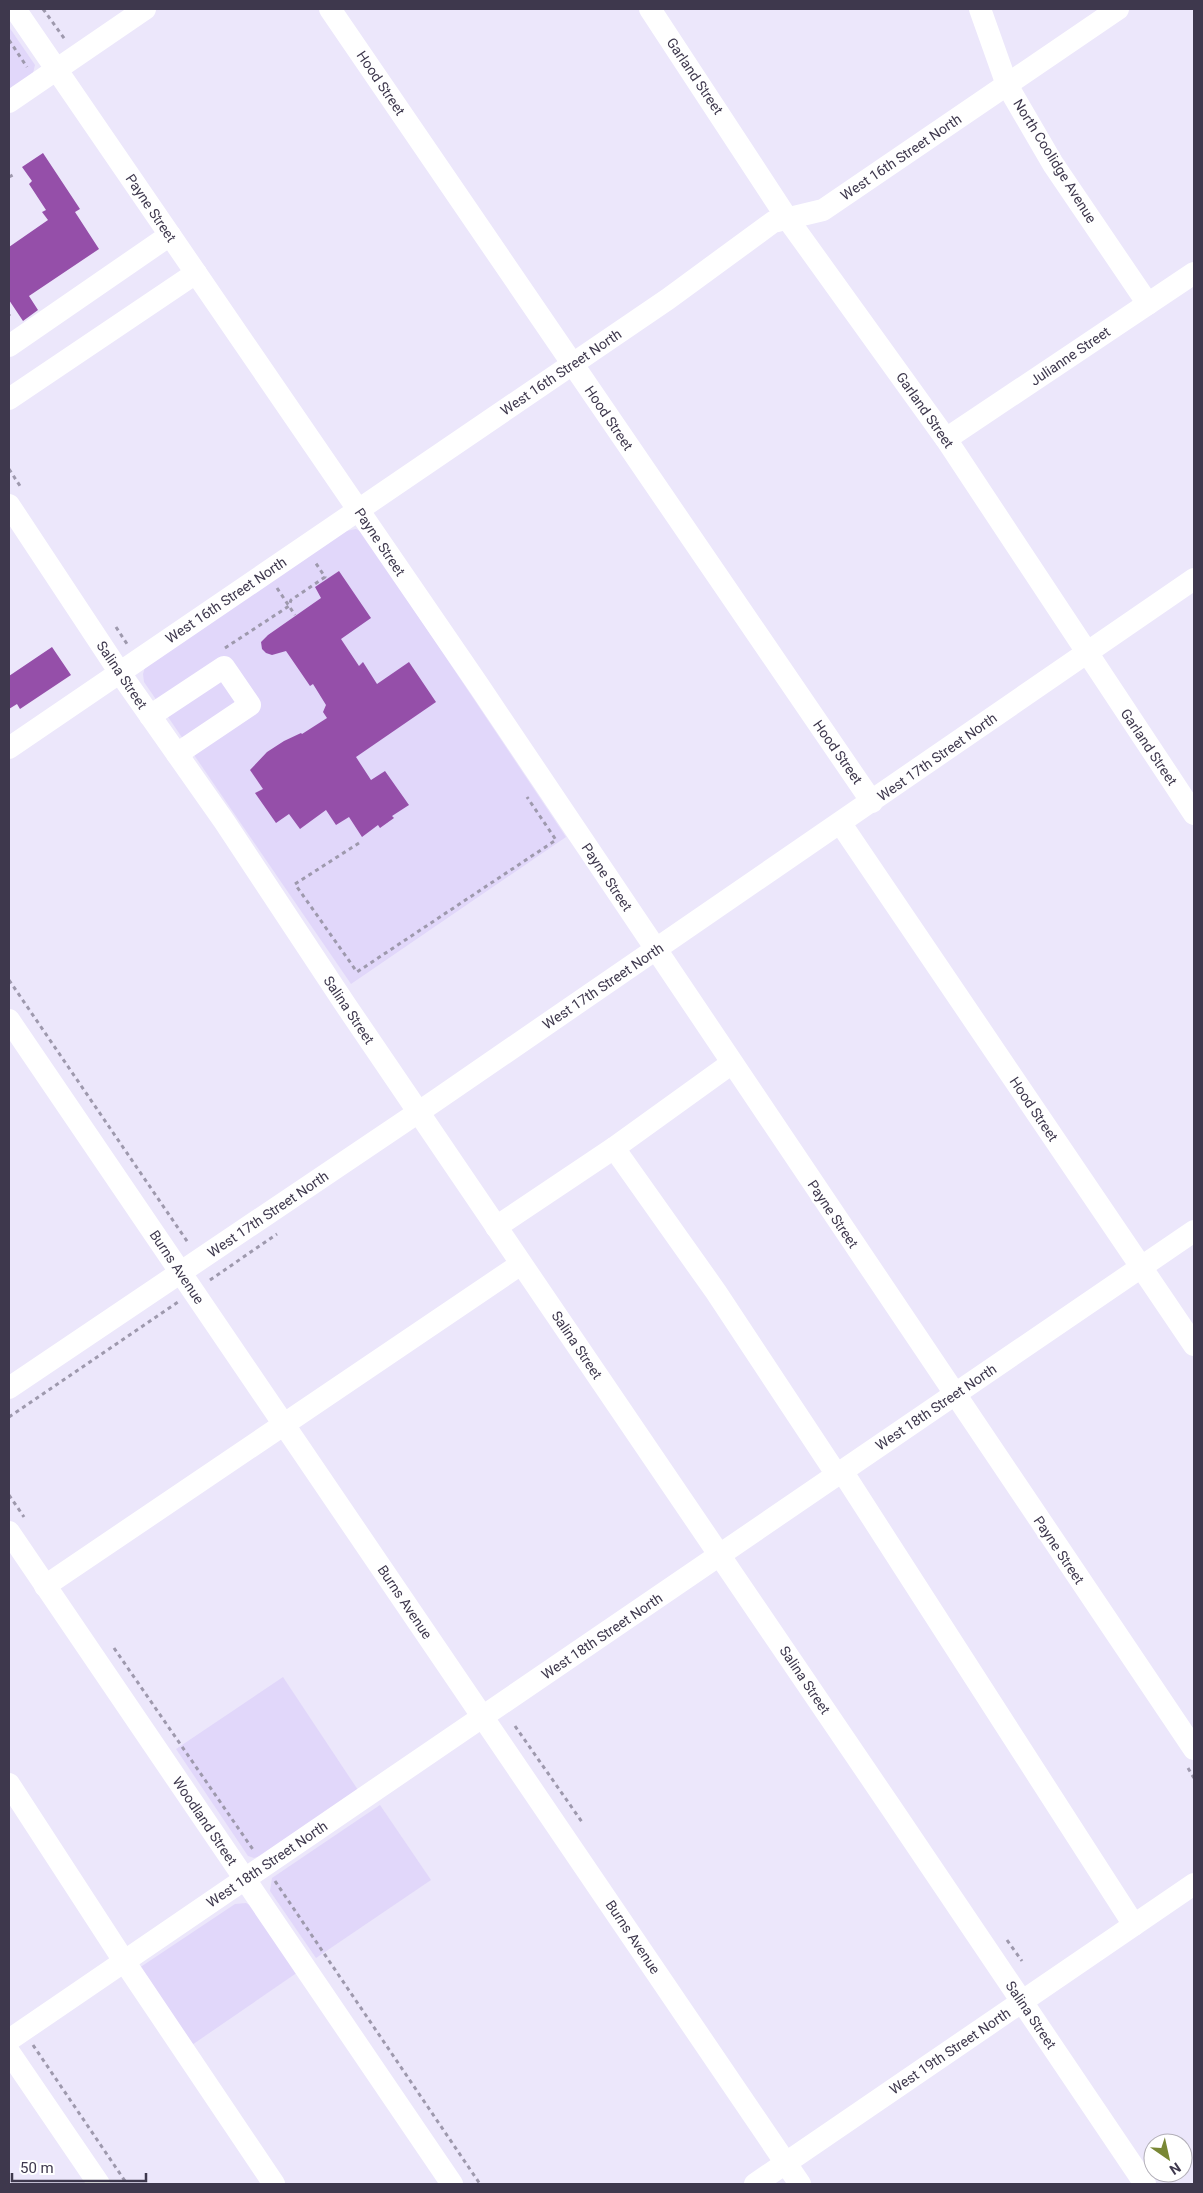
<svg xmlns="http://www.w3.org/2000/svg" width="1203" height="2193" viewBox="0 0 1203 2193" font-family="Roboto,sans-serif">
  <rect width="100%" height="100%" fill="#ece7fb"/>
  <!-- built -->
  <g fill="#e1d7fa">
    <polygon points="9,27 35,65 33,73 9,90"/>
    <polygon points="356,529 362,532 566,837 351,984 144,682 143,674 145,667 346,531"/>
    <polygon points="283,1677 358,1790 260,1856 254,1858 248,1856 176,1749"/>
    <polygon points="380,1805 431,1880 316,1958 270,1891 272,1878"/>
    <polygon points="246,1903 253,1907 298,1972 189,2047 139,1968 235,1904"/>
  </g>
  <!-- building -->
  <g fill="#954fa9">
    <polygon points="43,153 80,209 75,212 99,249 29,296 38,310 23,321 9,300 9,247 48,220 42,212 46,210 29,184 32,181 22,167"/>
    <polygon points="339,571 371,618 341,639 359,666 363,662 377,684 409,662 436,702 356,757 371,780 385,771 409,805 392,816 394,818 380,828 378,825 362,837 349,817 336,825 326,810 300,829 289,814 276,823 255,793 263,789 250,770 267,752 284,741 301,733 302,734 327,718 323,712 326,705 313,684 310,686 286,651 272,655 266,653 262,649 261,642 268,635 321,598 315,587"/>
    <polygon points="52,647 71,675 20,709 17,704 9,709 9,676"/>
  </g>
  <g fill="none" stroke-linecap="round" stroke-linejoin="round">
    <!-- path -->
    <g stroke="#9e99ad" stroke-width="3" stroke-dasharray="4 4" stroke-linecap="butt">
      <polyline points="43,9 66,41"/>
      <polyline points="9,40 27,67"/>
      <polyline points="9,177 15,174"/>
      <polyline points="9,315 10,314"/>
      <polyline points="9,469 22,489"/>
      <polyline points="277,588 295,615"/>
      <polyline points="116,627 127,644"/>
      <polyline points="225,648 289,606 291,600 325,577 315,562"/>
      <polyline points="359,843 295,884 357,972 556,840 527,797"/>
      <polyline points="9,980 189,1244"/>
      <polyline points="210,1280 277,1234"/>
      <polyline points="9,1417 178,1302"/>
      <polyline points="9,1495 24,1517"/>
      <polyline points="114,1648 254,1851"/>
      <polyline points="515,1726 582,1822"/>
      <polyline points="1188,1768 1194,1778"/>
      <polyline points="275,1881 480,2184"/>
      <polyline points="1007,1940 1022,1961"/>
      <polyline points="33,2045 127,2184"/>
    </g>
    <!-- minor -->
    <g stroke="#fff" stroke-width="22">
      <polyline points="15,9 479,686 1194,1749"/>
      <polyline points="330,9 872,802"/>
      <polyline points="650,9 787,218 946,439 1194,814"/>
      <polyline points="980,9 1007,85 1053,164 1148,304"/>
      <polyline points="9,102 145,9"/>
      <polyline points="9,346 170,235"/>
      <polyline points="9,399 196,273"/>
      <polyline points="946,439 1194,273"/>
      <polyline points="9,505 120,673 224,821 345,1004 890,1806 1145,2184"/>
      <polyline points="150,716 224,667 250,705 177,754"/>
      <polyline points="9,748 668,299 773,222 823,210 1118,9"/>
      <polyline points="841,824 1194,1345"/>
      <polyline points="9,1020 800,2184"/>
      <polyline points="732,1063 614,1148 716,1292 837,1475"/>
      <polyline points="496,1227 614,1148"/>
      <polyline points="9,1388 435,1101 1194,579"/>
      <polyline points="842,1471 1134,1925"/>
      <polyline points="9,1532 452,2184"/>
      <polyline points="45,1586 521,1264"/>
      <polyline points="9,1784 124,1961 274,2184"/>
      <polyline points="9,2040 1194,1231"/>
      <polyline points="9,2052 99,2184"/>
      <polyline points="755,2184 1194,1884"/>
    </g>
  </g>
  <g text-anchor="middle" stroke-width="5" stroke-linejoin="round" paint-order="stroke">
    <!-- street labels -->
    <g font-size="14" fill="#3e384d" stroke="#fff">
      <text transform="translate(695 76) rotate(56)" y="5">Garland Street</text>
      <text transform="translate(381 83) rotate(56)" y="5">Hood Street</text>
      <text transform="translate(901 157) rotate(-34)" y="5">West 16th Street North</text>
      <text transform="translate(1055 161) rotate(58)" y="5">North Coolidge Avenue</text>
      <text transform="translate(151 208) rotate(56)" y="5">Payne Street</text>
      <text transform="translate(1070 356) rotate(-34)" y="5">Julianne Street</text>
      <text transform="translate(561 372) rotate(-34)" y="5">West 16th Street North</text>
      <text transform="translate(925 410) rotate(55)" y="5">Garland Street</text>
      <text transform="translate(609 418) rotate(56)" y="5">Hood Street</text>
      <text transform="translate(380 542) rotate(56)" y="5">Payne Street</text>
      <text transform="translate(226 600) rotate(-34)" y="5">West 16th Street North</text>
      <text transform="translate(122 675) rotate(56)" y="5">Salina Street</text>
      <text transform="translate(1149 747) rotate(56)" y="5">Garland Street</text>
      <text transform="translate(838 752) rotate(55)" y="5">Hood Street</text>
      <text transform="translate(937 757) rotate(-35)" y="5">West 17th Street North</text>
      <text transform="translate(607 877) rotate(56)" y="5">Payne Street</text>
      <text transform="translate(603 986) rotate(-34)" y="5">West 17th Street North</text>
      <text transform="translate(349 1010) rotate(56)" y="5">Salina Street</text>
      <text transform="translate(1034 1109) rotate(56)" y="5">Hood Street</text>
      <text transform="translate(268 1214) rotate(-34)" y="5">West 17th Street North</text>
      <text transform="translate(833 1214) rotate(56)" y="5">Payne Street</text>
      <text transform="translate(177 1267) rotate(56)" y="5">Burns Avenue</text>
      <text transform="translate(577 1345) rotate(56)" y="5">Salina Street</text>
      <text transform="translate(936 1407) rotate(-34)" y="5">West 18th Street North</text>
      <text transform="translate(1059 1550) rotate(56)" y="5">Payne Street</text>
      <text transform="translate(405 1602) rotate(56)" y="5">Burns Avenue</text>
      <text transform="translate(602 1636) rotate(-34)" y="5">West 18th Street North</text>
      <text transform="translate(805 1680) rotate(56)" y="5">Salina Street</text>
      <text transform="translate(205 1821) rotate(56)" y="5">Woodland Street</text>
      <text transform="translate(267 1864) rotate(-34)" y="5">West 18th Street North</text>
      <text transform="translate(633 1937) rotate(56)" y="5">Burns Avenue</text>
      <text transform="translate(1031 2015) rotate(56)" y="5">Salina Street</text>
      <text transform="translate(950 2051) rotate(-34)" y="5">West 19th Street North</text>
    </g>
  </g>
  <!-- border -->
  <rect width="1203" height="2193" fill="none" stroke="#3e384d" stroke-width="20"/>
  <!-- north arrow -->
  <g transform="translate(1168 2158) rotate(146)"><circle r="24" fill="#ffffff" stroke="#b2afb8"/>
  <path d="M0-4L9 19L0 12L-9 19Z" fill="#798735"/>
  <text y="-8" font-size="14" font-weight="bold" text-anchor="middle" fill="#3e384d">N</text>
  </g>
  <!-- scale -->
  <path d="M12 2173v8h134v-8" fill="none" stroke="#3e384d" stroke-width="2.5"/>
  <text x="20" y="2173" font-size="15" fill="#3e384d" stroke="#ffffff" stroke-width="4" paint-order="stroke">50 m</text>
</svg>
